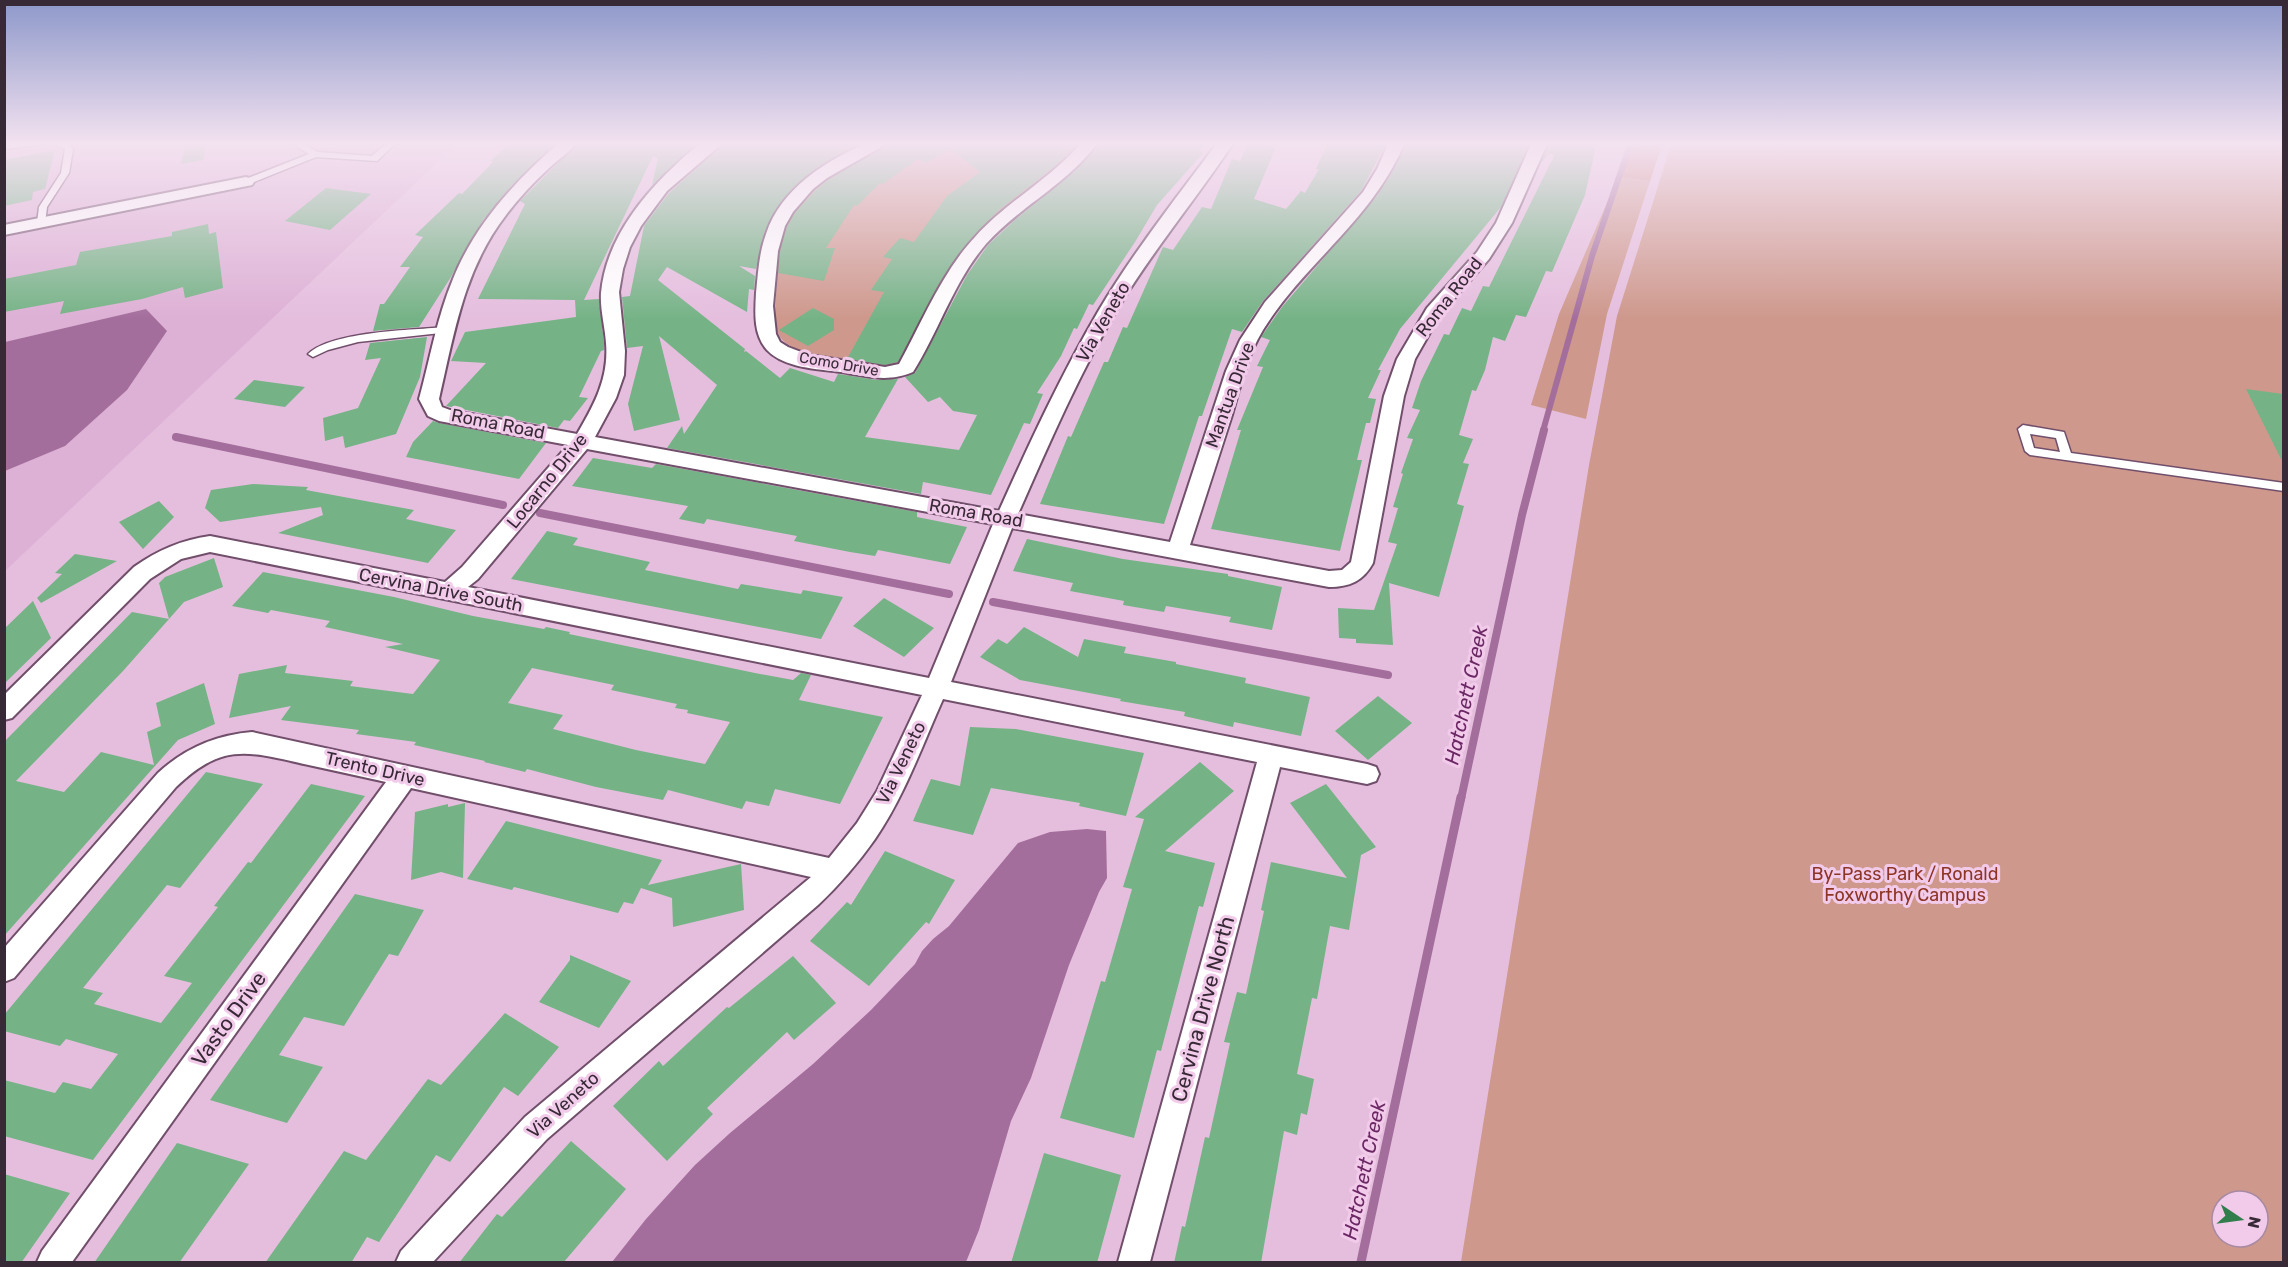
<svg xmlns="http://www.w3.org/2000/svg" width="2288" height="1267" viewBox="0 0 2288 1267" font-family="Rubik,sans-serif">
  <rect width="100%" height="100%" fill="#e5bede"/>
  <!-- built -->
  <polygon fill="#ddb0d5" points="5,142 459,142 5,571 5,471 65,446 146,309 5,342"/>
  <!-- green -->
  <g fill="#ce988c" fill-rule="evenodd">
    <path d="M893 142H1083C1059 174 1021 192 993 219 956 256 930 312 904 358 889 370 869 362 851 360 831 356 803 356 786 343 772 333 775 311 776 296 777 272 778 247 788 224 803 185 857 157 893 142Z"/>
    <path d="M1672 142H2283V1262H1461L1589 465 1617 316ZM2222 1201H2258V1237H2222Z"/>
    <polygon points="1618,177 1650,181 1607,314 1586,419 1531,405 1559,314"/>
  </g>
  <!-- forest -->
  <polygon fill="#ca8273" points="1636,142 1663,142 1650,181 1618,177"/>
  <!-- water -->
  <g fill="#a46e9c">
    <polygon points="146,309 167,331 127,390 65,446 5,471 5,342"/>
    <polygon points="1087,829 1106,831 1107,878 1099,892 1069,965 1031,1078 1011,1121 979,1230 966,1262 612,1262 646,1219 695,1165 730,1133 813,1064 871,1010 915,964 922,951 933,939 949,926 1018,843 1050,832"/>
  </g>
  <g fill="none" stroke-linecap="round" stroke-linejoin="round">
    <!-- stream-far2 -->
    <polyline stroke="#a46e9c" stroke-width="6" points="1543,431 1592,256 1631,142"/>
    <!-- stream-far1 -->
    <g stroke="#a46e9c" stroke-width="8">
      <polyline points="176,437 503,505"/>
      <polyline points="540,513 949,594"/>
      <polyline points="993,602 1388,675"/>
      <polyline points="1461,799 1522,515 1544,430"/>
    </g>
    <!-- stream -->
    <polyline stroke="#a46e9c" stroke-width="9" points="1361,1262 1461,797"/>
  </g>
  <!-- building -->
  <g fill="#75b386" fill-rule="evenodd">
    <polygon points="207,142 203,160 181,164 186,143"/>
    <polygon points="511,142 557,142 511,186 483,220 451,277 419,327 373,331 380,304 384,304 410,267 400,267 423,237 415,235 459,193 462,194 494,161 490,161"/>
    <polygon points="579,142 700,142 683,155 652,185 658,158 653,156 584,300 599,299 604,343 604,350 601,351 579,397 588,398 570,421 564,420 558,428 446,406 486,363 451,361 465,332 576,317 575,300 478,299 525,204 520,201"/>
    <polygon points="726,142 864,142 821,165 793,188 781,202 764,233 756,269 739,266 755,276 754,290 749,289 747,312 667,267 658,280 745,349 744,352 746,351 780,378 790,368 834,382 838,374 877,380 898,379 865,437 959,450 977,415 953,411 940,397 928,402 905,377 915,373 967,275 988,245 1015,220 1074,172 1100,142 1205,142 1200,151 1204,152 1157,205 1135,242 1093,305 1089,304 1077,329 1074,328 1061,356 1037,393 1043,394 1030,424 1024,423 991,495 923,482 921,494 667,448 682,426 684,434 717,385 659,336 680,420 634,431 628,404 643,346 627,348 622,297 630,296 644,226 669,193"/>
    <polygon points="892,142 1079,142 1055,166 999,210 973,236 941,280 898,362 885,365 847,359 884,292 871,290 892,259 883,257 900,238 914,242 947,196 980,172 950,149 926,163 918,159 883,184 880,183 857,206 854,205 826,248 835,248 824,281 778,273 780,251 787,227 795,213 815,191 828,180"/>
    <polygon points="1248,142 1269,142 1267,145 1276,147 1254,199 1286,209 1301,191 1305,193 1319,169 1316,169 1328,142 1387,142 1361,191 1263,301 1242,332 1232,329 1202,416 1199,416 1164,524 1040,504 1068,436 1071,437 1104,362 1108,362 1123,327 1127,328 1163,247 1173,250 1202,207 1211,209 1232,159 1240,161"/>
    <polygon points="1407,142 1530,142 1501,207 1400,329 1378,370 1381,370 1368,398 1376,399 1370,423 1366,423 1357,460 1362,460 1340,551 1211,529 1241,430 1237,430 1263,367 1257,366 1270,340 1261,337 1282,307 1377,196 1393,171"/>
    <polygon points="1550,142 1597,142 1585,195 1552,272 1546,271 1526,317 1516,315 1505,341 1493,337 1485,370 1476,391 1472,390 1459,435 1473,439 1463,463 1469,464 1457,504 1464,506 1439,597 1389,583 1393,645 1356,643 1356,639 1339,638 1338,608 1374,610 1397,544 1388,542 1398,508 1393,507 1403,474 1401,473 1413,439 1407,438 1420,410 1412,408 1421,381 1444,334 1449,335 1462,308 1471,311 1483,286 1489,287 1554,156 1550,153 1541,163"/>
    <polygon points="55,150 45,189 33,192 32,200 4,206 4,160"/>
    <polygon points="326,188 371,194 330,230 285,221"/>
    <polygon points="208,224 209,234 216,232 223,288 185,298 183,287 142,299 60,314 64,301 4,312 4,279 76,265 80,252 172,236 172,232"/>
    <polygon points="813,308 834,319 834,330 808,346 779,330"/>
    <polygon points="427,337 420,377 396,434 345,448 343,436 325,441 323,418 358,408 381,358 365,360 370,343"/>
    <polygon points="254,380 305,387 285,407 234,399"/>
    <polygon points="2246,389 2283,394 2283,463"/>
    <polygon points="433,421 439,423 546,443 519,479 406,457 413,442"/>
    <polygon points="593,458 652,468 656,464 917,512 917,517 967,527 950,564 878,550 875,556 850,552 794,541 797,536 707,519 704,524 679,519 688,506 572,486"/>
    <polygon points="253,484 308,487 306,490 414,510 406,519 456,530 428,563 278,533 323,515 321,507 220,522 205,508 211,490"/>
    <polygon points="159,501 174,517 143,549 119,522"/>
    <polygon points="547,531 578,538 573,545 650,562 645,570 738,589 741,584 801,594 803,590 843,597 821,639 511,579"/>
    <polygon points="1027,539 1123,559 1228,574 1228,576 1282,587 1272,630 1229,622 1231,617 1166,606 1164,612 1123,605 1124,601 1070,591 1073,583 1013,571"/>
    <polygon points="75,554 117,561 41,603 37,598 62,574 55,573"/>
    <polygon points="214,558 223,587 184,602 169,619 159,583 165,577"/>
    <path d="M263 572 394 597 473 616 544 629 546 627 570 632 569 634 755 673 793 680 801 673 811 675 799 700 883 717 840 804 775 789 769 806 746 801 742 809 668 790 663 800 596 787 527 769 525 772 484 762 485 761 414 745 416 742 356 734 359 730 281 720 291 706 229 718 239 674 287 665 285 673 353 681 350 686 413 694 440 660 385 647 403 644 325 627 330 621 271 610 268 613 232 606ZM532 668 614 685 611 690 677 704 675 708 688 710 687 713 730 722 705 764 636 750 553 729 563 715 508 703Z"/>
    <polygon points="884,598 934,628 904,657 853,626"/>
    <polygon points="33,601 51,638 4,684 4,629"/>
    <polygon points="132,612 169,619 123,671 16,781 64,792 101,752 154,765 147,732 161,726 156,703 204,683 215,724 178,740 4,936 4,742"/>
    <polygon points="1024,627 1078,657 1084,639 1126,647 1124,653 1176,662 1176,664 1246,678 1245,683 1310,697 1301,736 1234,722 1233,727 1184,716 1185,712 1120,701 1121,699 1020,680 980,657 998,639 1007,644"/>
    <polygon points="1378,696 1412,723 1368,760 1335,731"/>
    <polygon points="970,727 1016,729 1144,753 1126,816 1079,806 1080,803 991,788 973,835 913,821 931,779 960,786"/>
    <polygon points="1200,762 1234,791 1165,851 1215,863 1203,907 1199,906 1161,1051 1157,1050 1134,1138 1060,1118 1101,981 1105,982 1132,889 1123,887 1144,819 1135,817"/>
    <polygon points="206,772 263,784 180,888 167,885 83,988 103,993 94,1004 161,1023 192,983 164,976 218,907 214,906 248,862 251,863 311,784 365,796 93,1160 4,1136 4,1080 55,1093 63,1082 91,1089 118,1054 66,1039 60,1046 4,1031 4,1015"/>
    <polygon points="1326,784 1376,847 1361,855 1349,930 1330,926 1317,999 1312,998 1297,1074 1314,1079 1307,1115 1301,1113 1297,1135 1284,1131 1261,1263 1174,1263 1182,1226 1185,1227 1205,1137 1209,1138 1230,1043 1224,1042 1237,992 1246,994 1264,911 1261,910 1271,862 1347,878 1290,803"/>
    <polygon points="465,803 463,878 441,872 411,880 415,812 448,804 448,807"/>
    <polygon points="506,821 662,860 648,885 741,864 744,910 673,927 672,898 641,888 633,904 624,902 618,913 514,887 512,890 467,879"/>
    <polygon points="885,851 955,880 929,924 926,922 869,986 810,941 847,902 851,905"/>
    <polygon points="355,894 424,910 398,956 389,954 344,1026 304,1017 279,1055 323,1067 287,1123 210,1100"/>
    <polygon points="570,955 631,981 599,1028 539,1002 570,960"/>
    <polygon points="793,956 836,1003 794,1040 787,1032 707,1108 713,1114 667,1161 613,1106 659,1061 663,1066 727,1007 729,1008"/>
    <polygon points="505,1013 559,1047 518,1096 504,1087 450,1162 436,1155 379,1242 367,1237 351,1263 265,1263 344,1151 366,1160 428,1079 441,1085"/>
    <polygon points="571,1141 626,1189 563,1263 459,1263 497,1214 502,1217"/>
    <polygon points="177,1143 249,1164 179,1263 94,1263"/>
    <polygon points="1044,1153 1121,1175 1097,1263 1011,1263"/>
    <polygon points="4,1174 70,1193 21,1263 4,1263"/>
  </g>
  <g fill="none" stroke-linecap="round" stroke-linejoin="round">
    <!-- lane casing -->
    <g stroke="#714f6b" stroke-width="3">
      <g id="lane">
        <polygon points="26,142 49,142 45,144 4,149 4,144"/>
        <polygon points="51,142 67,142 73,149 69,173 47,207 45,223 41,226 37,223 39,207 61,173 65,149"/>
        <polygon points="296,142 305,142 304,144 317,152 372,156 388,142 397,142 377,161 316,157 249,184 243,184 243,180 309,154 296,146"/>
        <path d="M447 327 452 330 450 332 358 342 328 350 313 357 308 354C332 331 413 330 447 327Z"/>
        <path d="M2023 425 2064 432 2071 453 2284 483V491L2030 455 2025 451 2018 429ZM2030 434 2056 438 2060 452 2034 448Z"/>
      </g>
    </g>
    <!-- street casing -->
    <g stroke="#714f6b" stroke-width="4">
      <g id="street">
        <path d="M560 142H577C569 153 556 161 547 170 532 184 518 199 506 215 464 269 454 334 439 399L442 407 450 410 577 434C594 405 609 378 606 343 605 327 600 310 601 293 605 247 634 206 666 174 677 164 691 148 705 142 710 141 718 142 724 142L667 191 641 226 630 247 623 269 619 292 625 351 624 375 616 398 595 437 999 511C1030 442 1061 375 1099 310 1134 251 1177 197 1218 142H1234C1197 198 1153 250 1118 308 1079 374 1049 444 1018 514L1170 542 1226 371 1240 340 1265 302 1363 192 1377 169 1389 142H1405C1372 221 1306 261 1263 330 1247 356 1240 387 1232 415 1218 459 1204 502 1190 545L1329 571 1342 570 1351 562 1384 396 1397 359 1427 308 1477 252 1496 223 1532 142H1548L1512 223 1489 259 1440 315 1415 359 1404 396 1373 563C1363 581 1350 587 1329 587L1012 528 951 682 1367 764 1376 767 1379 774 1376 781 1367 784 1280 767 1150 1262H1118L1257 762 943 699C922 746 904 797 875 839 858 863 839 885 818 905L547 1139 433 1262H396L401 1251 525 1117 811 877 411 788 72 1262H37L42 1251 386 782C359 776 332 770 304 764 247 751 222 743 176 787L14 978 4 982V948L158 773C185 748 216 735 252 732L829 858 857 823 877 791 922 695 210 552 181 559 150 579 12 718 4 720V695L134 567C158 550 181 540 210 536L445 582 462 567 568 445 439 421 428 416 419 399C430 359 437 317 453 279 475 224 516 180 560 142ZM587 449 993 524 929 678 468 587 478 579Z"/>
        <path d="M869 142H890L827 178 813 189 793 212 785 226 778 251 773 306 776 334 780 342 788 347 809 355 885 367 899 364C922 322 942 272 975 237 1007 201 1051 179 1082 142H1098C1068 184 1020 206 986 244 954 281 939 331 913 372 888 383 866 376 841 372 817 369 784 368 767 350 753 334 755 312 756 293 758 273 759 253 766 234 781 188 827 160 869 142Z"/>
        <polygon points="246,177 252,179 254,182 252,185 4,235 4,225"/>
      </g>
    </g>
    <!-- lane -->
    <use href="#lane" fill="#fff" fill-rule="evenodd"/>
    <!-- street -->
    <use href="#street" fill="#fff" fill-rule="evenodd"/>
  </g>
  <!-- sky -->
  <linearGradient id="sky" x2="0" y2="1"><stop stop-color="#8d98ca"/><stop offset="0.45" stop-color="#f3e2f0"/><stop offset="1" stop-color="#f3e2f0" stop-opacity="0"/></linearGradient>
  <rect width="2288" height="319" fill="url(#sky)"/>
  <g text-anchor="middle" stroke-width="6" stroke-linejoin="round" paint-order="stroke">
    <!-- far-street labels -->
    <g font-size="15" fill="#382936" stroke="#f2cbeb">
      <text transform="translate(839 364) rotate(10)" y="5">Como Drive</text>
    </g>
    <!-- street labels -->
    <g font-size="18" fill="#382936" stroke="#f2cbeb">
      <text transform="translate(1449 297) rotate(-52)" y="6">Roma Road</text>
      <text transform="translate(1103 322) rotate(-60)" y="6">Via Veneto</text>
      <text transform="translate(1230 395) rotate(-70)" y="6">Mantua Drive</text>
      <text transform="translate(498 424) rotate(11)" y="6">Roma Road</text>
      <text transform="translate(547 481) rotate(-51)" y="6">Locarno Drive</text>
      <text transform="translate(976 513) rotate(10)" y="6">Roma Road</text>
      <text transform="translate(441 590) rotate(11)" y="6">Cervina Drive South</text>
      <text transform="translate(901 763) rotate(-64)" y="6">Via Veneto</text>
      <text transform="translate(375 769) rotate(13)" y="6">Trento Drive</text>
      <text transform="translate(563 1105) rotate(-42)" y="6">Via Veneto</text>
    </g>
    <!-- park labels -->
    <g font-size="18" fill="#8d3525" stroke="#f2cbeb">
      <text x="1905" y="880">By-Pass Park / Ronald<tspan x="1905" dy="21">Foxworthy Campus</tspan></text>
    </g>
    <!-- water labels -->
    <g font-size="20" font-style="italic" fill="#6b2864" stroke="#f2cbeb">
      <text transform="translate(1466 695) rotate(-78)" y="7">Hatchett Creek</text>
      <text transform="translate(1364 1170) rotate(-78)" y="7">Hatchett Creek</text>
    </g>
    <!-- near-street labels -->
    <g font-size="21" fill="#382936" stroke="#f2cbeb">
      <text transform="translate(1203 1009) rotate(-75)" y="7">Cervina Drive North</text>
      <text transform="translate(229 1019) rotate(-54)" y="7">Vasto Drive</text>
    </g>
  </g>
  <!-- border -->
  <rect width="2288" height="1267" fill="none" stroke="#382936" stroke-width="12"/>
  <!-- north arrow -->
  <g transform="translate(2240 1219) rotate(103)"><circle r="28" fill="#f2cbeb" stroke="#a88aa3" stroke-width="1.5"/>
  <path d="M0-4.5L10 22L0 15L-10 22Z" fill="#317d4b"/>
  <text y="-9" font-size="16" font-weight="bold" text-anchor="middle" fill="#382936">N</text>
  </g>
</svg>
